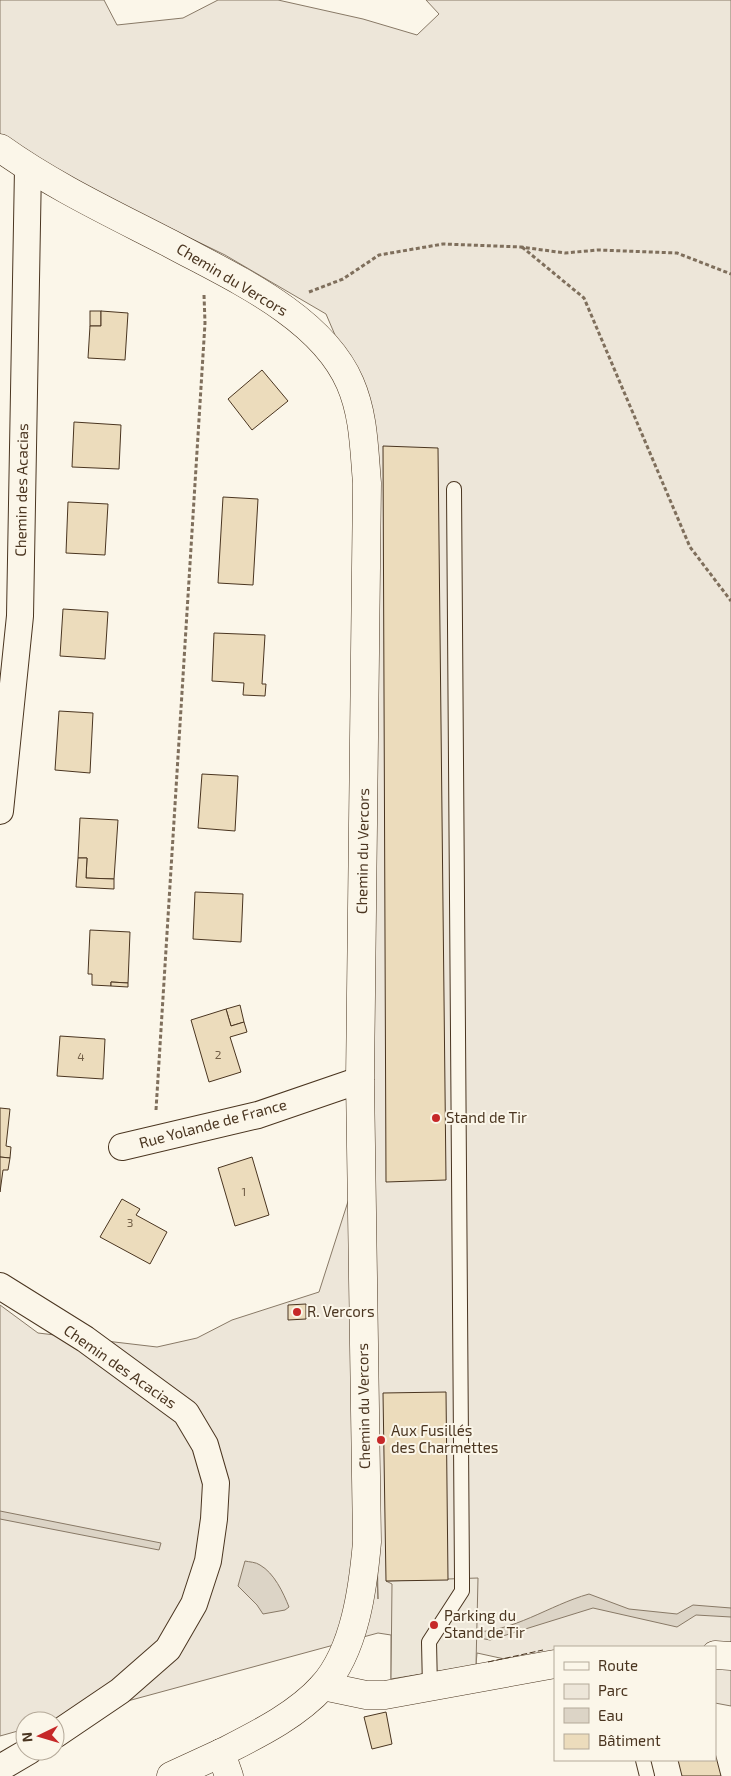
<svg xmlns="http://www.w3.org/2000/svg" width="731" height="1776" viewBox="0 0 731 1776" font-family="'Exo 2',sans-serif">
  <rect width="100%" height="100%" fill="#fbf6e9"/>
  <!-- green -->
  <polygon fill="#ede6d9" stroke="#887966" points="0,0 104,0 117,25 183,18 218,0 278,0 363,19 417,35 439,14 426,0 731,0 731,1706 715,1703 715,1647 555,1647 555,1670 477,1653 476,1665 391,1679 391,1635 378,1633 54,1721 25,1721 25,1729 0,1736 0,1305 38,1333 157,1347 197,1338 232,1320 319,1292 360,1164 378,1599 359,457 350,370 326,314 225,255 63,176 0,138"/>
  <!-- parking -->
  <polygon fill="#ede7d9" stroke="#887966" points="478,1578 476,1665 391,1679 392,1584 386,1581"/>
  <!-- water -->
  <g fill="#dcd4c6" stroke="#887966">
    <polygon points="0,1511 161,1543 159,1550 0,1519"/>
    <path d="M245 1561C249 1562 256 1562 260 1565 274 1573 283 1592 289 1607L285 1610 263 1614 257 1605 238 1586Z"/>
    <path d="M589 1594 629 1609 677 1614 693 1605 731 1608V1617L696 1615 677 1627 593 1608 490 1640 470 1636V1632C513 1633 549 1605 589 1594Z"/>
  </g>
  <!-- building -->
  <g fill="#ecdcbc" stroke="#4a3520">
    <rect x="90" y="311" width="11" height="15"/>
    <polygon points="101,311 128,313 125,360 88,358 90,326 101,326"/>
    <polygon points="262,370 288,401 252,430 228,399"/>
    <polygon points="74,422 121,425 119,469 72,467"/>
    <polygon points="383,446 438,448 446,1180 386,1182"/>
    <polygon points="223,497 258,499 253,585 218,583"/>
    <polygon points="68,502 108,504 105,555 66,553"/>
    <polygon points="63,609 108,612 105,659 60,656"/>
    <polygon points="214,633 265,635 262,684 266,684 265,696 243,695 244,683 212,681"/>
    <polygon points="59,711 93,713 90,773 55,770"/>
    <polygon points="202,774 238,776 235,831 198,828"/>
    <polygon points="80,818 118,820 114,879 86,878 87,858 78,858"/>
    <polygon points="78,858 87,858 86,878 114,879 114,889 76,887"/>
    <polygon points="195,892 243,894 241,942 193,939"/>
    <polygon points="90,930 130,932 128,983 111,982 111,986 92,985 92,974 88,974"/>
    <polygon points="111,982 128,983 128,987 111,986"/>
    <polygon points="240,1005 244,1022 231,1026 226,1009"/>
    <polygon points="226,1009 231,1026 244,1022 247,1032 230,1037 241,1072 209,1082 191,1020"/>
    <polygon points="60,1036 105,1039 103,1079 57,1076"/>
    <polygon points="0,1108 10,1109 6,1146 11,1147 10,1158 0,1157"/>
    <polygon points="0,1157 10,1158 8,1170 3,1170 0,1192"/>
    <polygon points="252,1157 269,1215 235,1226 218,1168"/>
    <polygon points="122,1199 140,1209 136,1215 167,1232 150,1264 100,1237"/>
    <polygon points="306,1304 306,1319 288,1320 288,1305"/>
    <polygon points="446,1392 448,1580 386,1581 383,1393"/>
    <polygon points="386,1712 392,1744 372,1749 364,1717"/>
    <polygon points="715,1753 721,1776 682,1776 678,1760 715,1760"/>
  </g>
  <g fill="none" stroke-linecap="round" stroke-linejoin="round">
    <!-- service casing -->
    <g stroke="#4a3520" stroke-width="16">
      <g id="service">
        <polyline points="430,1688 429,1642 462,1591 462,1579 454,489"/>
        <polyline points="643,1760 647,1776"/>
      </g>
    </g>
    <!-- minor casing -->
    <g stroke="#4a3520" stroke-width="28">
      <g id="minor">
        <polyline points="0,811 20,616 28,168"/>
        <polyline points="122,1147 258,1115 360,1080"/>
        <polyline points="0,1286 85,1339 186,1413 205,1445 216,1483 214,1519 208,1561 194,1604 168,1649 120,1691 55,1735"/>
        <polyline points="0,1768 29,1751"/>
      </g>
    </g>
    <!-- tertiary casing -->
    <g stroke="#4a3520" stroke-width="29">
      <g id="tertiary">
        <path d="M0 148C53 186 113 214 171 244 232 277 321 316 350 383 364 415 364 449 367 483L360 1080 367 1542C363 1588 355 1650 323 1686 296 1716 256 1735 221 1753"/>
        <polyline points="715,1655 731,1656"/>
        <polyline points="323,1686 366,1695 385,1695 555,1664"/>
      </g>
    </g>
    <!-- secondary casing -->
    <g stroke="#4a3520" stroke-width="29">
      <polyline id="secondary" points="171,1776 221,1753 229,1776"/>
    </g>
    <!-- path -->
    <g stroke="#7f6f5c" stroke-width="3" stroke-dasharray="4 2.5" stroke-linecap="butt">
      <polyline points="522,247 584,298 690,547 731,601"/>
      <polyline points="309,292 343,279 379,255 443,244 521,247 565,253 598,250 677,253 731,274"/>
      <polyline points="156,1110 205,323 204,295"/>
    </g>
    <!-- service -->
    <use href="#service" stroke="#fbf6e9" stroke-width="14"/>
    <!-- minor -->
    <use href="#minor" stroke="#fbf6e9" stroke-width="26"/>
    <!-- tertiary -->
    <use href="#tertiary" stroke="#fbf6e9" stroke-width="28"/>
    <!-- secondary -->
    <use href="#secondary" stroke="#fbf6e9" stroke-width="28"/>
    <!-- fence -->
    <polyline stroke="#4a3520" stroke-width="1" stroke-dasharray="6 2.5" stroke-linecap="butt" points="488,1662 543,1650"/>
  </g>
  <!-- markers -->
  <g fill="#c62828" stroke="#fbf6e9" stroke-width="2">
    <circle cx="436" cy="1118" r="5"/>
    <circle cx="297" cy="1312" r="5"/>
    <circle cx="381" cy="1440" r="5"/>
    <circle cx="434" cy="1625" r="5"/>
  </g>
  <g text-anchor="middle" stroke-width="4" stroke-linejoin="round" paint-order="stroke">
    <!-- number labels -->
    <g font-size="12" fill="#725f47">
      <text x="218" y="1059">2</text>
      <text x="81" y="1061">4</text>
      <text x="244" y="1196">1</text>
      <text x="130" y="1227">3</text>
    </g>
    <!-- street labels -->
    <g font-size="15" fill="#4a3520" stroke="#fbf6e9">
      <text transform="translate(232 280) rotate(31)" y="5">Chemin du Vercors</text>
      <text transform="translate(22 490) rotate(-89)" y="5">Chemin des Acacias</text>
      <text transform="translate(363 851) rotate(-89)" y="5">Chemin du Vercors</text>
      <text transform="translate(213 1124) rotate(-15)" y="5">Rue Yolande de France</text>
      <text transform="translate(120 1367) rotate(35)" y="5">Chemin des Acacias</text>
      <text transform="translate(364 1406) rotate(-91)" y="5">Chemin du Vercors</text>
    </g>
    <!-- poi labels -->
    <g font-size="15" fill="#4a3520" stroke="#fbf6e9" text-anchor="start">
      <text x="446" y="1123">Stand de Tir</text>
      <text x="307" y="1317">R. Vercors</text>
      <text x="391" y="1436">Aux Fusillés<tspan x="391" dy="17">des Charmettes</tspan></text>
      <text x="444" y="1621">Parking du<tspan x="444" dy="17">Stand de Tir</tspan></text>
    </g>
  </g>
  <!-- legend -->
  <rect x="554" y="1646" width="162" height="115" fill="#fbf6e9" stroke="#b4a999"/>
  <rect x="564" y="1662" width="25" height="8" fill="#fbf6e9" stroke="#b4a999"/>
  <text x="598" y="1671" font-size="15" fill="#4a3520">Route</text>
  <rect x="564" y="1684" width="25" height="15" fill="#ede6d9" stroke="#b4a999"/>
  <text x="598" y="1696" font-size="15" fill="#4a3520">Parc</text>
  <rect x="564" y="1708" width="25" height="15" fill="#dcd4c6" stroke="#b4a999"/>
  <text x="598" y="1721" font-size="15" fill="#4a3520">Eau</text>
  <rect x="564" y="1734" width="25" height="15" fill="#ecdcbc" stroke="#b4a999"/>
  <text x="598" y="1746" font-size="15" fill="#4a3520">Bâtiment</text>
  <!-- north arrow -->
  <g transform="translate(40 1736) rotate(265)"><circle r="24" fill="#fbf6e9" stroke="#b4a999"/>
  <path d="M0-4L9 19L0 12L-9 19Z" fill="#c62828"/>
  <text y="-8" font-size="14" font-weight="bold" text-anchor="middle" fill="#4a3520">N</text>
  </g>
</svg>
